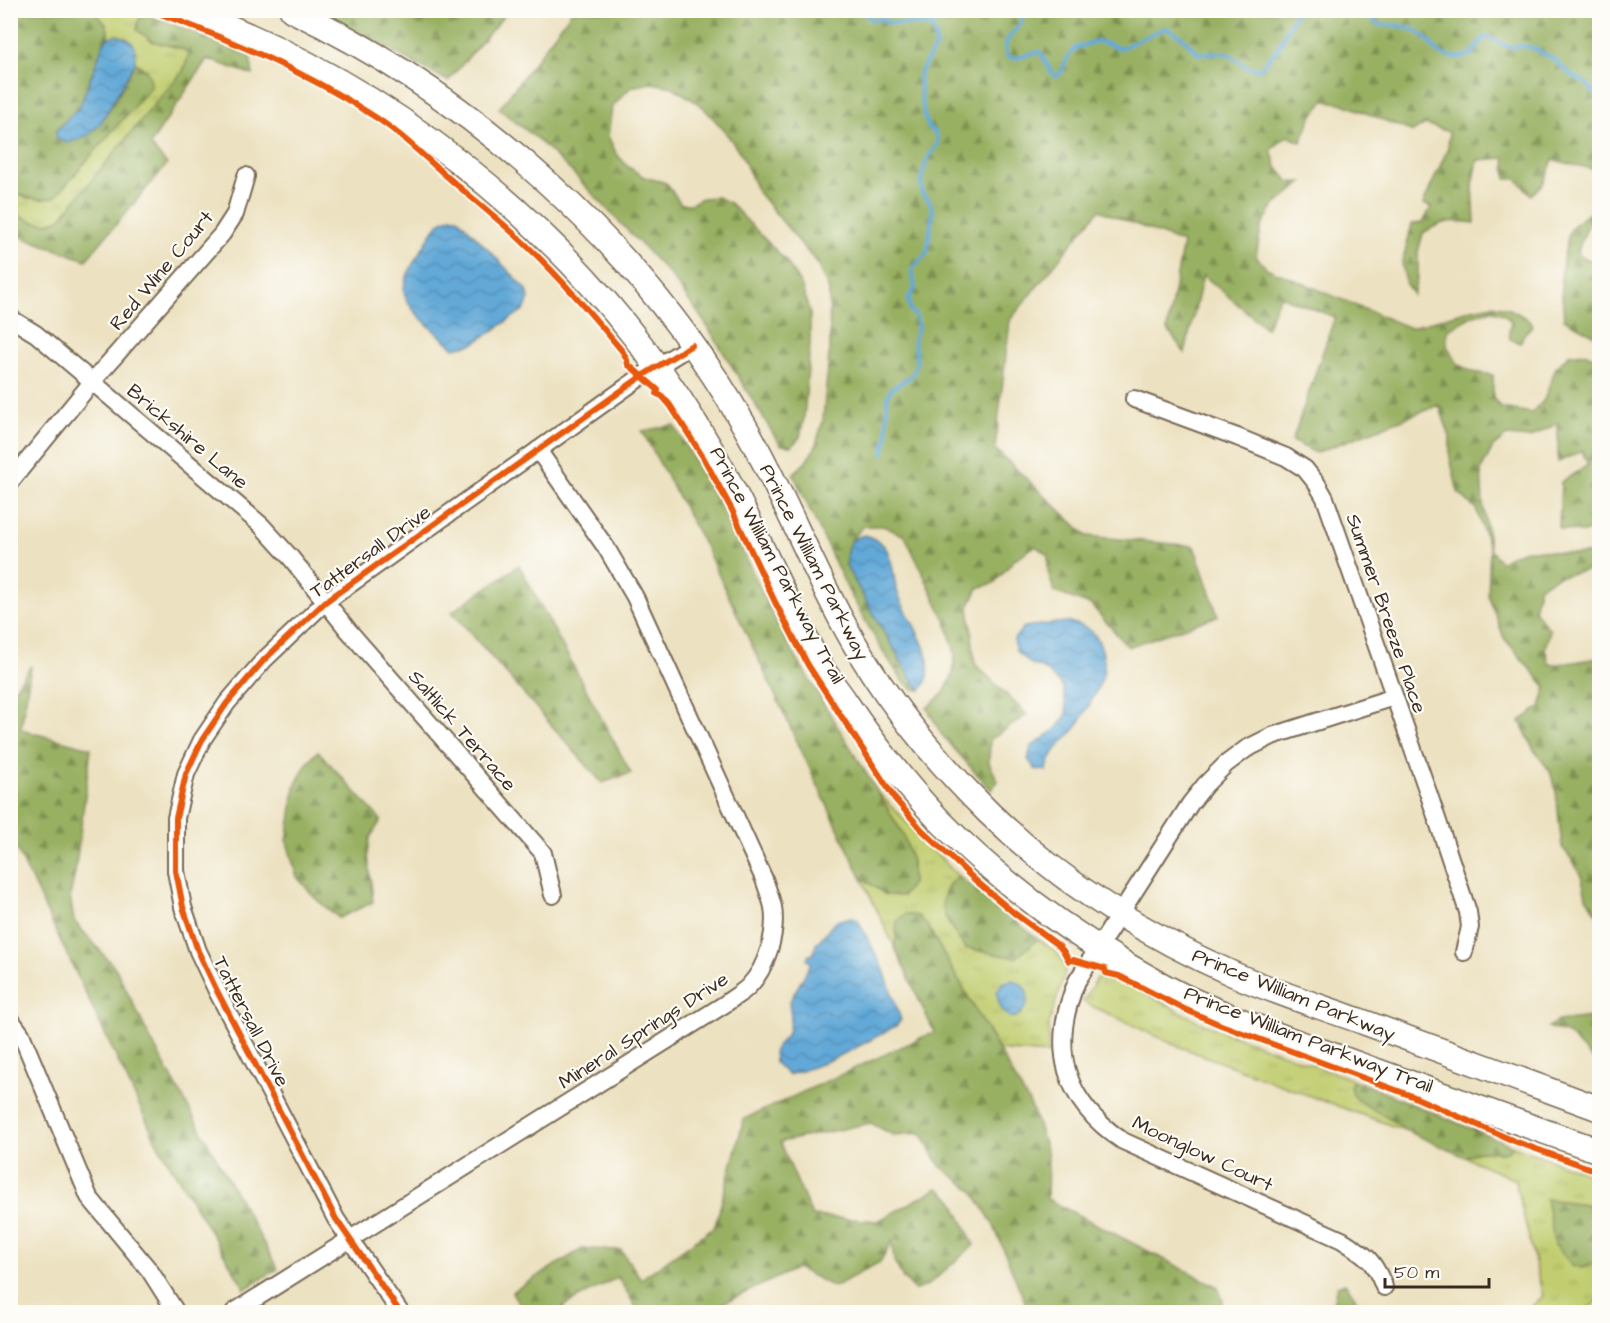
<svg xmlns="http://www.w3.org/2000/svg" width="1610" height="1323" viewBox="0 0 1610 1323" font-family="'Architects Daughter',sans-serif">
  <defs>
    <pattern id="grass-tufts" width="24" height="20" patternUnits="userSpaceOnUse" patternTransform="scale(1.5)"><rect width="24" height="20" fill="#c1cd6f"/><path d="M3 7l-1-3M5 7V3M7 7l1-3M15 17l-1-3M17 17v-4M19 17l1-3" fill="none" stroke="#a7b060"/></pattern>
    <pattern id="forest-firs" width="22" height="20" patternUnits="userSpaceOnUse" patternTransform="scale(1.5)"><rect width="22" height="20" fill="#98b062"/><path d="M5 1l3.5 6h-7zM16 11l3.5 6h-7z" fill="#7d8f50"/></pattern>
    <pattern id="water-waves" width="16" height="10" patternUnits="userSpaceOnUse" patternTransform="scale(1.5)"><rect width="16" height="10" fill="#62a9d8"/><path d="M0 5q4-4 8 0t8 0" fill="none" stroke="#528aaf"/></pattern>
  </defs>
  <rect width="100%" height="100%" fill="#fdfcf7"/>
  <filter id="ink" filterUnits="userSpaceOnUse"><feTurbulence type="fractalNoise" baseFrequency=".0167" numOctaves="2"/><feDisplacementMap in="SourceGraphic" scale="12" xChannelSelector="R" yChannelSelector="G"/><feConvolveMatrix kernelMatrix="1 2 1 2 8 2 1 2 1" color-interpolation-filters="sRGB"/></filter>
  <filter id="wash" filterUnits="userSpaceOnUse"><feTurbulence type="fractalNoise" baseFrequency=".008" numOctaves="4" result="noise"/><feDisplacementMap in="SourceGraphic" scale="24" xChannelSelector="R" yChannelSelector="G"/><feGaussianBlur stdDeviation="1.35" result="paint"/><feColorMatrix in="noise" values="0 0 0 0 0 0 0 0 0 0 0 0 0 0 0 0 0 1.4 0 .05"/><feComposite in="paint" operator="in"/></filter>
  <g filter="url(#wash)">
    <rect width="100%" height="100%" fill="#ece1c0"/>
    <!-- grass -->
    <g fill="url(#grass-tufts)" stroke="#7e7c46" stroke-width="1.5">
      <path d="M94 11H133L147 14 139 19 152 41 183 49 189 54 184 70 143 118 60 219C41 228 32 221 13 213H11L10 190 29 199 146 70 135 63C137 43 129 33 108 37L107 26Z"/>
      <polygon points="876,790 958,876 948,885 1016,958 1038,939 1056,951 1064,963 1065,972 1049,1024 1048,1054 999,1050 928,927 918,916 897,921 895,948 861,877 886,895 912,862 903,834"/>
      <polygon points="1102,974 1105,977 1111,977 1119,979 1203,1024 1354,1080 1350,1086 1407,1131 1326,1102 1175,1045 1083,1002 1095,981"/>
      <polygon points="1513,1146 1599,1178 1599,1210 1586,1204 1546,1200 1596,1263 1599,1258 1600,1300 1582,1312 1526,1312 1543,1296 1515,1180 1465,1157 1478,1151 1506,1152"/>
    </g>
    <!-- forest -->
    <g fill="url(#forest-firs)" stroke="#6a6d40" stroke-width="1.5">
      <path d="M10 11H94C105 23 114 29 103 45L80 106 56 131 80 139C106 126 121 88 135 63 147 70 151 73 151 87L55 197C36 202 28 198 11 190Z"/>
      <polygon points="318,11 508,11 448,81"/>
      <path d="M572 11H1599V175L1593 174V169L1553 160 1543 184 1531 195 1517 179H1506L1505 158 1478 160 1473 185 1475 223C1451 220 1444 220 1423 233L1418 252V276L1413 295 1406 284 1402 263 1412 224 1423 223 1431 207 1423 204 1448 148 1449 132 1425 124 1413 132 1341 103 1324 101 1312 116 1301 142 1287 136 1271 150 1276 166 1289 182H1303L1272 208 1261 228 1256 256 1266 268 1410 328 1472 309 1493 305 1510 309 1526 318 1533 325 1524 334 1520 343 1510 339 1509 332 1511 322C1495 298 1465 319 1447 331V346L1458 364 1472 372 1493 375V398L1501 408 1532 413 1544 400 1556 367 1569 355 1584 353 1598 359 1600 365 1599 529 1582 532 1559 529 1561 482 1588 465 1582 451 1558 462V423L1530 438 1507 436 1493 447 1481 470 1483 504 1490 550 1501 562C1529 541 1544 553 1575 554 1583 555 1592 553 1599 552V568L1556 577 1539 587 1534 610 1550 630 1545 649 1549 664C1566 665 1582 660 1599 658L1600 829 1594 842 1599 848V940L1598 937V915L1586 897 1582 878 1573 861 1562 847 1556 792 1550 771 1534 750 1520 721 1540 707 1546 687 1504 638 1488 595 1490 550 1476 509 1458 492 1450 458V437L1439 405 1316 453 1292 441 1335 317 1280 296 1266 328 1203 275 1185 353 1167 329 1183 243 1099 210 1010 320 995 449 1087 536 1194 546 1218 616 1128 647 1091 605 1054 592 1048 571V555L1035 546 1015 559 994 583 978 588 969 607 975 664 1027 715 990 740 989 763 998 781 991 790 942 735 927 708 944 693 953 674 955 653 946 622 905 536 883 526H864L851 540 848 548 846 558 853 579 911 678 921 690 912 689 902 680 879 645 848 590 793 474 805 463 815 448 823 420 830 344 829 290 816 262 758 192 741 154 723 129 702 106 673 87 651 83 631 87 612 107 608 136 616 153 627 166 644 177 666 183 681 204H691L702 198 717 197 730 203 787 262 801 285 810 313V344L804 418 800 437 792 446 781 445 774 435 706 324 671 276 571 171 536 138 499 109Z"/>
      <path d="M147 14 250 56 253 75 207 59 150 145 167 164 86 260 11 233V213H13C32 221 41 228 60 219L143 118 184 70 189 54 183 49 152 41 137 30 139 19Z"/>
      <path d="M1592 211C1590 228 1581 236 1578 252L1581 257 1593 261 1599 259V338L1564 319 1561 280 1563 260 1569 232 1574 225Z"/>
      <polygon points="674,425 729,522 784,638 903,834 912,862 912,883 903,896 886,895 861,877 704,544 642,431"/>
      <polygon points="519,565 631,773 602,783 452,612"/>
      <polygon points="31,666 21,730 91,748 75,873 70,896 74,921 116,969 151,1040 278,1269 245,1289 158,1145 11,837 11,693"/>
      <polygon points="318,751 381,820 370,838 368,855 373,902 339,918 316,899 297,877 287,842 295,786 306,765"/>
      <path d="M958 876 1038 939 1016 958 965 948C947 923 929 901 958 876Z"/>
      <polygon points="905,914 918,916 928,927 1032,1108 1048,1155 1047,1199 1218,1287 1223,1301 1220,1312 1029,1312 993,1224 973,1191 940,1166 921,1133 893,1135 871,1123 780,1142 812,1216 878,1221 938,1188 952,1199 974,1245 928,1285 915,1290 903,1278 894,1261 892,1241 880,1262 834,1287 797,1268 705,1312 639,1312 618,1277 563,1306 566,1312 524,1312 512,1292 582,1249 621,1250 641,1279 715,1226 744,1119 934,1032 895,948 897,921"/>
      <polygon points="1599,1016 1599,1066 1568,1034 1548,1027 1558,1021"/>
      <polygon points="1354,1080 1513,1146 1506,1152 1478,1151 1465,1157 1407,1131 1395,1122 1362,1103 1352,1095 1350,1086"/>
      <polygon points="1546,1199 1586,1204 1599,1210 1599,1258 1596,1263 1582,1268 1572,1265 1555,1245"/>
      <path d="M1345 1283C1353 1292 1357 1303 1365 1312H1331L1337 1286Z"/>
    </g>
    <!-- water -->
    <g fill="url(#water-waves)" stroke="#4e6a7b" stroke-width="1.5">
      <path d="M117 35C134 39 137 47 135 63L100 124 90 134 80 139 67 143 57 139 56 131 80 106 103 45 108 37Z"/>
      <path d="M452 217 458 218 527 290 529 298 525 309 473 344 454 348C441 336 401 306 404 288 406 273 416 259 424 246 431 234 438 220 452 217Z"/>
      <path d="M865 535C872 538 880 541 885 547 895 562 892 580 899 596 909 622 944 663 921 690L911 678 847 568C846 551 846 538 865 535Z"/>
      <path d="M1066 622C1083 624 1096 630 1101 647 1104 656 1106 665 1103 675 1101 684 1081 721 1075 729 1064 741 1049 753 1047 771L1035 769 1028 759 1031 747 1055 730 1067 714 1063 687 1047 671 1030 663 1016 651 1014 639 1024 627Z"/>
      <path d="M851 917 858 920 884 970 901 1020 896 1026C860 1046 828 1064 788 1075L775 1063 774 1050 788 1033 791 1016 789 1003 811 963 807 959 809 955H813L816 944 836 921Z"/>
      <path d="M1012 980C1027 983 1032 998 1023 1011 1009 1029 997 1005 997 992L1002 983Z"/>
    </g>
    <g fill="none" stroke-linecap="round" stroke-linejoin="round">
      <!-- stream -->
      <g stroke="#62a9d8" stroke-width="4">
        <polyline points="865,10 866,15 873,20 883,19 889,23 901,24 931,25 953,10"/>
        <path d="M968 10 970 15 986 11 1007 14 1012 12 1020 13 1022 16C1021 34 1000 34 1007 56 1017 62 1029 52 1040 52L1053 75 1057 76 1062 71 1067 58 1075 48 1097 41 1121 48 1160 30 1167 28 1182 37 1199 54C1208 53 1220 51 1228 54 1237 57 1246 71 1257 69 1265 68 1268 55 1277 50L1297 10"/>
        <path d="M1365 10C1371 14 1372 22 1378 24 1382 27 1387 25 1392 25 1399 25 1408 28 1415 30 1425 34 1429 43 1436 50 1443 57 1458 59 1467 56 1478 53 1477 40 1486 37L1510 47 1523 46 1534 48 1542 53 1551 57 1570 74 1587 84 1600 99"/>
        <path d="M883 454 887 437V399L891 389 913 375 917 361 914 341 918 327 916 316 911 311 908 300 915 288 912 269 927 253 933 210 929 200 922 194C920 175 925 158 938 144L936 133 929 128 924 115 921 97 919 74 935 48 936 40 931 25"/>
      </g>
    </g>
  </g>
  <g filter="url(#ink)">
    <g fill="none" stroke-linecap="round" stroke-linejoin="round">
      <!-- minor casing -->
      <g stroke="#796a57" stroke-width="20">
        <g id="minor">
          <polyline points="10,318 36,334 261,525 291,558 348,630 543,853 553,895"/>
          <polyline points="1134,399 1237,437 1286,457 1305,469 1317,484 1325,498 1430,798 1468,912 1470,927 1464,952"/>
          <polyline points="10,482 92,382 222,234 235,214 246,176"/>
          <polyline points="10,1019 21,1034 89,1197 150,1271 176,1312"/>
          <path d="M1384 1287C1374 1260 1366 1255 1342 1240L1123 1141C1063 1101 1049 1047 1077 981L1190 804 1205 785 1226 764 1246 749 1272 736 1394 697"/>
          <path d="M234 1312 725 1004C732 998 742 993 748 987 767 968 777 933 773 907 771 898 767 888 764 879L635 597 607 549 538 450"/>
          <polyline points="400,1312 336,1219 217,991 198,951 183,907 176,871 176,818 186,774 202,740 227,703 264,660 325,602 642,376 692,345"/>
        </g>
      </g>
      <!-- highway casing -->
      <g stroke="#796a57" stroke-width="27">
        <g id="highway">
          <path d="M186 10C406 91 594 248 712 451 752 519 780 593 818 662 826 676 836 688 845 701 873 743 904 783 939 820 994 876 1057 924 1125 964 1147 977 1169 990 1192 1000 1252 1027 1315 1049 1377 1071 1451 1098 1525 1125 1600 1151"/>
          <path d="M292 10C476 98 643 248 744 425 781 489 808 558 843 623 881 694 932 757 989 813 1059 881 1144 934 1233 974 1276 993 1322 1007 1366 1023 1444 1052 1522 1081 1600 1109"/>
        </g>
      </g>
      <!-- minor -->
      <use href="#minor" stroke="#fff" stroke-width="16"/>
      <!-- highway -->
      <use href="#highway" stroke="#fff" stroke-width="24"/>
      <!-- cycleway casing -->
      <g stroke="#fdfcf7" stroke-width="10">
        <g id="cycleway">
          <path d="M150 10C228 39 303 70 372 115 398 131 420 153 443 173 470 197 499 219 525 244 561 278 592 315 623 352L627 360 628 365 630 366 658 390 657 394 662 396 670 405 703 457 732 510 775 602 808 665 895 799 922 830 975 880 1014 913 1059 946 1064 952 1069 961 1073 960 1105 969 1106 973 1119 976 1184 1009 1221 1025 1412 1096 1514 1141 1600 1172"/>
          <polyline points="400,1312 336,1219 217,991 198,951 183,907 176,871 176,818 186,774 202,740 227,703 264,660 325,602 642,376 692,345"/>
        </g>
      </g>
      <!-- cycleway -->
      <use href="#cycleway" stroke="#e8590c" stroke-width="6"/>
    </g>
  </g>
  <g text-anchor="middle" stroke-width="4.5" stroke-linejoin="round" paint-order="stroke">
    <!-- street labels -->
    <g font-size="20" fill="#3b2a1e" stroke="#fdfcf7">
      <text transform="translate(161 270) rotate(-50)" y="7">Red Wine Court</text>
      <text transform="translate(188 436) rotate(40)" y="7">Brickshire Lane</text>
      <text transform="translate(370 551) rotate(-36)" y="7">Tattersall Drive</text>
      <text transform="translate(815 562) rotate(63)" y="7">Prince William Parkway</text>
      <text transform="translate(778 565) rotate(62)" y="7">Prince William Parkway Trail</text>
      <text transform="translate(1387 613) rotate(71)" y="7">Summer Breeze Place</text>
      <text transform="translate(463 730) rotate(49)" y="7">Saltlick Terrace</text>
      <text transform="translate(1294 994) rotate(22)" y="7">Prince William Parkway</text>
      <text transform="translate(252 1021) rotate(63)" y="7">Tattersall Drive</text>
      <text transform="translate(643 1030) rotate(-33)" y="7">Mineral Springs Drive</text>
      <text transform="translate(1309 1039) rotate(21)" y="7">Prince William Parkway Trail</text>
      <text transform="translate(1203 1153) rotate(25)" y="7">Moonglow Court</text>
    </g>
  </g>
  <!-- margin -->
  <rect width="1610" height="1323" fill="none" stroke="#fdfcf7" stroke-width="36"/>
  <!-- scale -->
  <path d="M1385 1278v9h104v-9" fill="none" stroke="#3b2a1e" stroke-width="3"/>
  <text x="1394" y="1278" font-size="18" fill="#3b2a1e" stroke="#fdfcf7" stroke-width="4.5" paint-order="stroke">50 m</text>
</svg>
